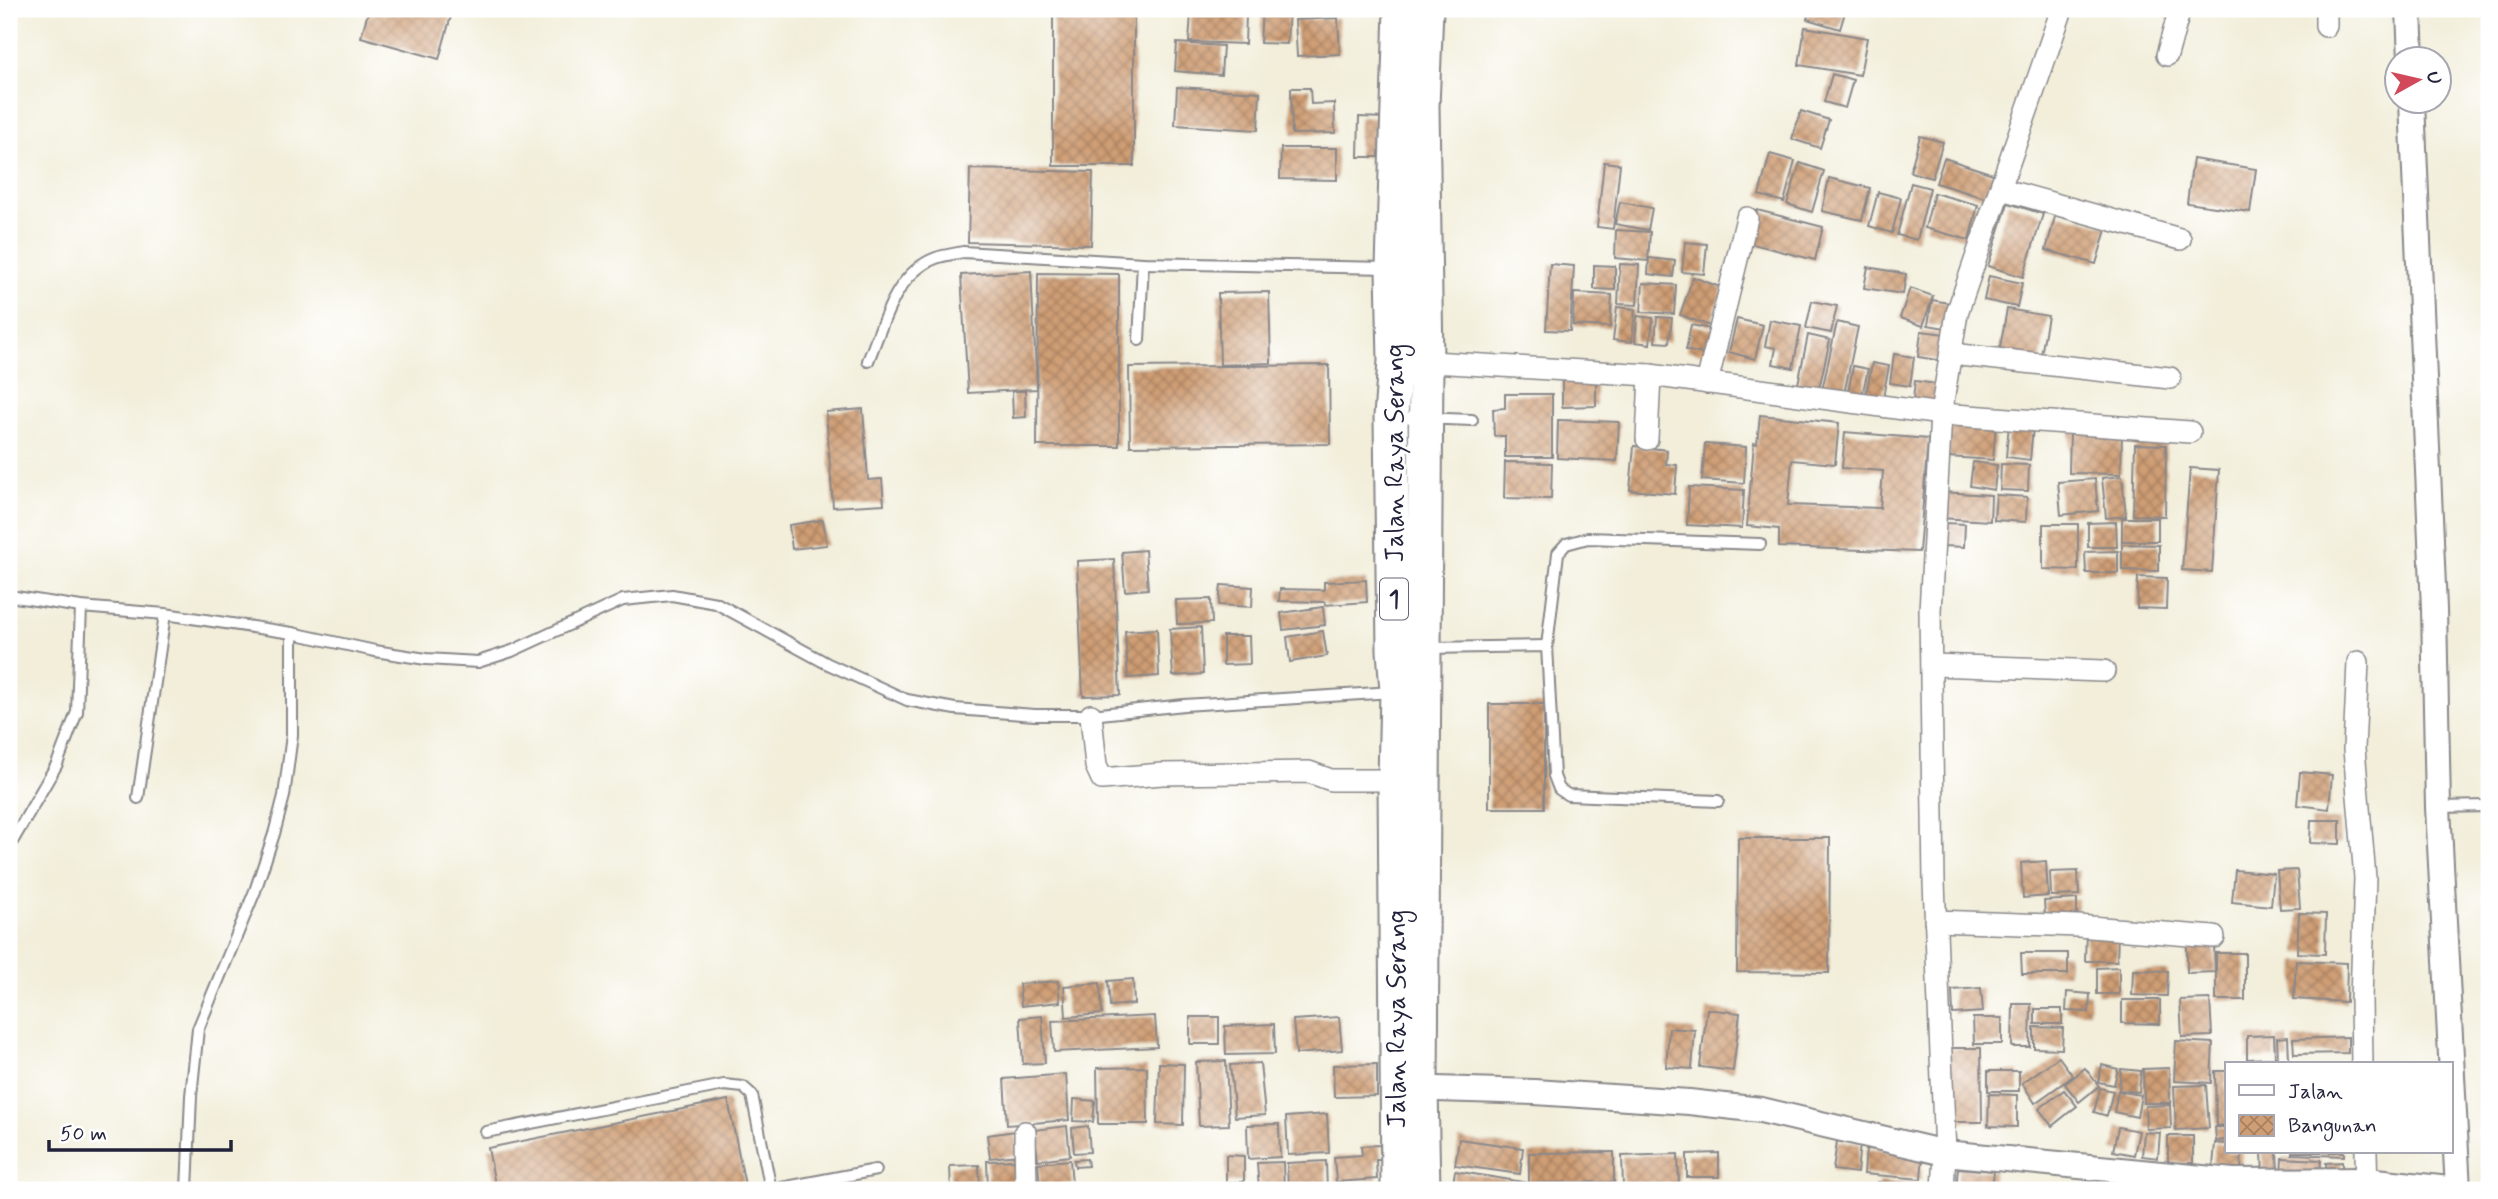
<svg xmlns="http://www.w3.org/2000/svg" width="2498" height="1199" viewBox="0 0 2498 1199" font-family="Mynerve,sans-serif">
  <defs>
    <pattern id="building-cross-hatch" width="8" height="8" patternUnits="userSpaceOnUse" patternTransform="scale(1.75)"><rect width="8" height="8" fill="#cf9e74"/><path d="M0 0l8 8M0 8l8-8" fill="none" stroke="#a88060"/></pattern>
  </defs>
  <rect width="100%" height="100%" fill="#fff"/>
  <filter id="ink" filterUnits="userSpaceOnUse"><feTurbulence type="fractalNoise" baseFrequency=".0143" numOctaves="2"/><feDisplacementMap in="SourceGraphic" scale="14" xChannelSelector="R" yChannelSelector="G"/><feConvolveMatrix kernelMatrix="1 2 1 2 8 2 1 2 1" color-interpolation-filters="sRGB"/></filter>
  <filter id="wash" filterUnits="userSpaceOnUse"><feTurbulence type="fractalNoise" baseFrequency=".00686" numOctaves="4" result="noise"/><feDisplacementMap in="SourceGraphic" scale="28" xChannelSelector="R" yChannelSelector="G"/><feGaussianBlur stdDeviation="1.57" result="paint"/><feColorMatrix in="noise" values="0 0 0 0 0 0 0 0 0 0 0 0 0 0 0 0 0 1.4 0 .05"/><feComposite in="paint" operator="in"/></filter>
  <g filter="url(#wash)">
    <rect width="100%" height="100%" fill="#f2eeda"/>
    <g id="blocks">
      <!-- building -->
      <g fill="url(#building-cross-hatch)">
        <polygon points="369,9 453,9 439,59 361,37"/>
        <rect x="1053" y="9" width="81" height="157"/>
        <polygon points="1262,9 1289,9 1287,44 1260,43"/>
        <polygon points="1810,9 1846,9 1840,29 1807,19"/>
        <polygon points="2216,9 2246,9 2246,14 2215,12"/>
        <polygon points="1191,13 1246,15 1245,44 1189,42"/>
        <polygon points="1338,18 1340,54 1297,56 1295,20"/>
        <polygon points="1805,27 1867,38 1860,75 1799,65"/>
        <polygon points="1177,43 1223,46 1221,75 1175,71"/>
        <polygon points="1832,74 1853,80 1845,108 1824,102"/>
        <polygon points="1177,87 1260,92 1258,130 1175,125"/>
        <polygon points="1291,88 1310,88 1311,104 1334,103 1335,133 1292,134"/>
        <polygon points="1801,111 1829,120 1820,148 1792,139"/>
        <polygon points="1359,117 1384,118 1384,157 1358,157"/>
        <polygon points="1920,136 1943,142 1932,178 1910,172"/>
        <polygon points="1281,148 1337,148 1337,180 1280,179"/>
        <polygon points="1770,154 1795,161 1784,202 1759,195"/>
        <polygon points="1944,158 1996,175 1988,199 1936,183"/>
        <polygon points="2193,159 2256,169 2250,212 2187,203"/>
        <polygon points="1604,162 1620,164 1613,229 1597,227"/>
        <polygon points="1800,163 1824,171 1812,212 1787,204"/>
        <polygon points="970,169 1093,172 1091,245 968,242"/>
        <polygon points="1829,178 1870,188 1862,220 1822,211"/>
        <polygon points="1911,183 1930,188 1917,240 1897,235"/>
        <polygon points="1878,192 1901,198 1892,233 1869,226"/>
        <polygon points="1934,193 1978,205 1969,240 1925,228"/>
        <polygon points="1620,202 1652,208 1648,230 1615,224"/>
        <polygon points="2008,203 2043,214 2023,277 1988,266"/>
        <polygon points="1757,210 1823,227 1815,260 1749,243"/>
        <polygon points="2056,213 2107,226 2096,264 2046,250"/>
        <polygon points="1616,230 1650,232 1648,261 1615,258"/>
        <polygon points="1685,242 1707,244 1704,274 1682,272"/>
        <polygon points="1649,258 1675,261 1673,277 1648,274"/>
        <polygon points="1550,264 1574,266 1570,331 1546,330"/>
        <polygon points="1620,264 1639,265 1637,305 1618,304"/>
        <polygon points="1594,265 1615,266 1615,290 1594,289"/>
        <polygon points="1868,267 1906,274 1903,294 1864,288"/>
        <polygon points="1031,271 1037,389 968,393 961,275"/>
        <polygon points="1038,273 1119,274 1119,446 1037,446"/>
        <polygon points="1989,276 2022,283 2017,307 1984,300"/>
        <polygon points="1693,277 1723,288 1710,326 1680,315"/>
        <polygon points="1643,283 1676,285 1674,314 1641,312"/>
        <polygon points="1910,288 1933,296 1923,326 1900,318"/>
        <polygon points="1269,292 1271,363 1220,365 1218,293"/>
        <polygon points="1574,293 1612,295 1610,327 1573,325"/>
        <polygon points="1932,300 1955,304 1951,329 1928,325"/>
        <polygon points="1812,301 1837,306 1831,333 1806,328"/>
        <polygon points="1617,307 1635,309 1632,342 1613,340"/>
        <polygon points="2007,309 2048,316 2040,361 1999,353"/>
        <polygon points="1637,316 1653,318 1650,344 1635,342"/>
        <polygon points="1657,317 1672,318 1669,343 1655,342"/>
        <polygon points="1737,319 1763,325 1755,359 1729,352"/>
        <polygon points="1770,320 1801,326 1793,368 1773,364 1776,348 1765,346"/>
        <polygon points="1837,322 1858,327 1843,399 1821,395"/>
        <polygon points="1691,325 1716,330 1710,356 1686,350"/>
        <polygon points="1921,331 1946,334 1943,361 1918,357"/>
        <polygon points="1808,335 1830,340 1818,393 1797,389"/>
        <polygon points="1894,354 1914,357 1910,386 1890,383"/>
        <polygon points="1872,363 1889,366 1883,397 1866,394"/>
        <polygon points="1329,365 1330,444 1130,446 1129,367"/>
        <polygon points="1853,366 1868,369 1862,396 1848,393"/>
        <polygon points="1596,380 1596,406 1562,407 1562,381"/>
        <polygon points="1915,381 1937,384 1934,412 1912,409"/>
        <polygon points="1012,391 1025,391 1026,417 1013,418"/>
        <polygon points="1505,394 1552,394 1552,457 1505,457 1505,436 1494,436 1493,409 1505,408"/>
        <polygon points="863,409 868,480 882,479 884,504 833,507 826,412"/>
        <polygon points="1760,415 1839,423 1835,464 1792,460 1788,505 1880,508 1883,471 1842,468 1845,432 1928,439 1919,552 1779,547 1779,529 1747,526 1754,443 1757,444"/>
        <polygon points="1558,420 1619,422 1617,461 1557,458"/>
        <polygon points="1950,421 1996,423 1993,460 1948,457"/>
        <polygon points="2009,424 2033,427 2030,460 2006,457"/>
        <polygon points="2070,432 2122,434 2121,474 2069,473"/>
        <polygon points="1705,444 1746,447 1744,483 1702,480"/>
        <polygon points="2135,444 2166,445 2165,516 2133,515"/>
        <polygon points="1634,446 1667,450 1666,464 1677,465 1675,494 1630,490"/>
        <polygon points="1505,462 1552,463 1551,499 1504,498"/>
        <polygon points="1973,462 1997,465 1994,490 1970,486"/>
        <polygon points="2001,464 2029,465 2028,491 2000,490"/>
        <polygon points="2190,468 2219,470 2212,572 2182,570"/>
        <polygon points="2122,476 2126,516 2106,518 2102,478"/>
        <polygon points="2095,479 2098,511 2061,515 2058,482"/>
        <polygon points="1689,487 1744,490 1742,528 1687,525"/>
        <polygon points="1940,492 1991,495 1990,521 1939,518"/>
        <polygon points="1996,495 2027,497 2026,522 1994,520"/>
        <rect x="2122" y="518" width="36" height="23"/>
        <polygon points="823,520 827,545 792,549 789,525"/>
        <polygon points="2116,522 2117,547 2088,547 2088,523"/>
        <polygon points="1945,523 1965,524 1964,547 1944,546"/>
        <polygon points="2043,524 2078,524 2078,570 2043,569"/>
        <polygon points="2122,544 2159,545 2159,571 2122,570"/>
        <polygon points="1145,550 1148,589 1125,591 1122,552"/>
        <polygon points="2118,551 2118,573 2086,573 2085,552"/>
        <polygon points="1114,559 1120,695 1083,696 1077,561"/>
        <polygon points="2138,577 2167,578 2166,609 2137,608"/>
        <polygon points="1366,580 1367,602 1325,605 1325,602 1279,601 1280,589 1324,590 1324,582"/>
        <polygon points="1221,585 1253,587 1252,607 1219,605"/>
        <polygon points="1211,599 1212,623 1177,624 1176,600"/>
        <polygon points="1323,607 1325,625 1283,630 1281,613"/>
        <polygon points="1201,627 1203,674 1173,676 1170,629"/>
        <polygon points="1157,629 1159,676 1128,678 1125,631"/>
        <polygon points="1323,631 1327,656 1290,662 1287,637"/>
        <polygon points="1223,636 1249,636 1250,664 1223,665"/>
        <rect x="1489" y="704" width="55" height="104"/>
        <polygon points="2300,772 2332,775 2329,809 2297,805"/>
        <polygon points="2311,820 2340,820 2340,844 2310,843"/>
        <polygon points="1738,838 1830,838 1829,973 1737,972"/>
        <polygon points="2046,861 2048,896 2023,898 2021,863"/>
        <polygon points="2235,870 2274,874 2271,906 2232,902"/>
        <polygon points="2297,870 2300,908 2280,909 2277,871"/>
        <polygon points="2078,871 2079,895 2051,896 2050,872"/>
        <polygon points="2077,899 2077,915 2045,916 2044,901"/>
        <polygon points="2299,913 2326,914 2325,954 2297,953"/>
        <polygon points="2086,932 2118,933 2117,961 2085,961"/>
        <polygon points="2214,943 2215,972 2187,973 2187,944"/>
        <polygon points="2021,953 2068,953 2068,974 2022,974"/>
        <rect x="2216" y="953" width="29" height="47"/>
        <polygon points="2296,961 2347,963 2346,1002 2294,999"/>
        <polygon points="2119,967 2119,994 2097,994 2097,968"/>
        <polygon points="2133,970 2168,971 2167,996 2132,995"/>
        <polygon points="1133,979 1134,1004 1110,1006 1108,981"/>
        <polygon points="1058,981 1060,1002 1021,1006 1019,984"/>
        <polygon points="1100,983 1102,1014 1066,1017 1064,986"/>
        <polygon points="1981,988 1983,1012 1953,1014 1952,990"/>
        <polygon points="2067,992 2090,994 2089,1012 2066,1011"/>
        <polygon points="2210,999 2212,1036 2182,1037 2180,1000"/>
        <polygon points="2122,1000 2160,1000 2160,1024 2122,1023"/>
        <polygon points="2013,1004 2031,1004 2030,1047 2012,1047"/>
        <polygon points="1707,1009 1740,1013 1733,1071 1700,1067"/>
        <rect x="2035" y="1009" width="27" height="15"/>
        <polygon points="1042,1016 1045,1063 1023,1064 1020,1018"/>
        <polygon points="1155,1016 1157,1047 1054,1052 1052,1021"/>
        <rect x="1190" y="1017" width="29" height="27"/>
        <polygon points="1339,1017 1342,1050 1296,1054 1293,1020"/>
        <polygon points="1973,1018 2002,1018 2002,1044 1974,1044"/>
        <polygon points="1274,1024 1275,1054 1226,1055 1225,1026"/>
        <polygon points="2034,1027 2063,1028 2062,1049 2034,1048"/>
        <polygon points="1669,1028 1695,1030 1692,1069 1666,1067"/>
        <polygon points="2274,1035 2275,1058 2247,1059 2247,1036"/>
        <polygon points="2288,1037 2289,1060 2278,1060 2277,1038"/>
        <polygon points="2348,1037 2348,1053 2294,1054 2293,1039"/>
        <polygon points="2176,1041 2213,1043 2211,1083 2174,1081"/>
        <polygon points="1950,1048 1981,1048 1982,1122 1950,1122"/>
        <polygon points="2059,1057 2073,1076 2035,1103 2022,1083"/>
        <polygon points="1226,1061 1229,1125 1199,1126 1196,1062"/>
        <polygon points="1159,1063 1184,1064 1183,1125 1157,1124"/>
        <polygon points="1260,1063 1265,1115 1235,1117 1230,1065"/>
        <polygon points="1377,1064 1377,1096 1334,1097 1333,1065"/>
        <polygon points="2102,1065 2118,1069 2114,1085 2098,1082"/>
        <polygon points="1147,1067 1148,1124 1098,1124 1097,1068"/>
        <polygon points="2085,1068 2099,1086 2079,1102 2065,1084"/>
        <polygon points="2169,1068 2170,1103 2144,1103 2143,1069"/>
        <polygon points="2121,1069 2141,1071 2139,1092 2119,1090"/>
        <rect x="1988" y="1071" width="31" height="20"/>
        <polygon points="2215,1071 2227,1071 2227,1125 2216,1126"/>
        <polygon points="1066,1074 1069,1120 1007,1125 1004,1079"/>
        <polygon points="2206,1085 2209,1128 2176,1130 2174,1086"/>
        <polygon points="2100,1088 2113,1091 2107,1116 2094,1112"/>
        <polygon points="2064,1090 2077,1106 2052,1126 2039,1109"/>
        <polygon points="2118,1091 2141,1095 2137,1117 2114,1112"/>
        <polygon points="1989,1094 2017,1095 2017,1127 1988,1126"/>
        <polygon points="1074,1099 1095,1101 1093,1122 1073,1121"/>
        <polygon points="728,1100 746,1190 496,1190 488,1148"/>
        <polygon points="2170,1105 2171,1128 2146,1129 2145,1106"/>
        <polygon points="1327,1114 1329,1153 1288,1155 1286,1117"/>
        <polygon points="1279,1124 1280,1157 1248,1159 1247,1125"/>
        <polygon points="1067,1126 1070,1156 1038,1160 1034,1130"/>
        <polygon points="1088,1126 1090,1152 1074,1153 1072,1128"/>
        <polygon points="2118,1127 2139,1131 2134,1155 2113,1151"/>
        <polygon points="2215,1127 2227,1127 2227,1140 2216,1141"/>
        <polygon points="1016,1131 1019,1155 990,1158 987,1135"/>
        <polygon points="2144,1132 2160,1133 2158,1158 2142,1156"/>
        <rect x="2168" y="1136" width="25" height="27"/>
        <polygon points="1459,1139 1523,1148 1520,1174 1455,1165"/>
        <polygon points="1837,1141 1860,1144 1857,1173 1833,1170"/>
        <polygon points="2215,1143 2227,1144 2227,1152 2242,1152 2241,1169 2213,1167"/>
        <polygon points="1380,1145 1381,1160 1376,1160 1377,1179 1336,1182 1334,1157 1362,1155 1361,1146"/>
        <polygon points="1866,1149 1923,1154 1921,1179 1864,1174"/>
        <polygon points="1614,1152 1614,1182 1529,1183 1529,1153"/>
        <polygon points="2262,1152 2277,1152 2278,1175 2263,1176"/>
        <polygon points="2292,1152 2344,1152 2344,1156 2292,1154"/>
        <polygon points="1719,1153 1719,1177 1687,1177 1687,1154"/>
        <polygon points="1678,1154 1679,1186 1623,1187 1622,1156"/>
        <polygon points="1226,1155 1244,1156 1244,1182 1226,1182"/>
        <polygon points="2282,1158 2321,1160 2320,1178 2281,1175"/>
        <polygon points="1087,1159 1088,1166 1075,1167 1074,1160"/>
        <polygon points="1019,1160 1020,1190 988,1190 987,1161"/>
        <polygon points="1070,1160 1072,1184 1040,1187 1038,1163"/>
        <polygon points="1326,1161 1327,1190 1288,1190 1287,1163"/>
        <polygon points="1283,1162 1284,1190 1259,1190 1257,1163"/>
        <polygon points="2342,1162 2342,1177 2327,1177 2326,1163"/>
        <polygon points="979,1165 980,1190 951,1190 950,1166"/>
        <polygon points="1958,1168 1994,1171 1992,1190 1956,1190"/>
        <polygon points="1455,1171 1547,1186 1546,1190 1452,1190"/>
        <polygon points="1878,1182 1917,1184 1917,1190 1878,1190"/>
        <polygon points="2129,1185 2153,1189 2153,1190 2128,1190"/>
      </g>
    </g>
  </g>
  <g filter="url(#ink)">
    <use href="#blocks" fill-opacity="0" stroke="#8a888a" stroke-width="2"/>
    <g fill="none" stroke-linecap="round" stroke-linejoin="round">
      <!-- service casing -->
      <g stroke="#8a888a" stroke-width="14">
        <g id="service">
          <polyline points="1139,340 1143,263"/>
          <path d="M868 361C883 325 895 273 936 258 944 255 954 254 963 252L1143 263 1389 268"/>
          <polyline points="1394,417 1472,420"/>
          <polyline points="9,596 81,607 165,614 292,633 375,651 426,659 478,662 512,651 623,600 672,595 716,603 826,663 907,700 955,709 1035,715 1091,715 1184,705 1393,692"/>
          <polyline points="1547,646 1558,553 1566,544 1588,538 1760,544"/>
          <polyline points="1428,648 1547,646 1554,776 1559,789 1568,795 1718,801"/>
          <polyline points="138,798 165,614"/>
          <polyline points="2438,807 2489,806"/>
          <polyline points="9,847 57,764 77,712 81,607"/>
          <polyline points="486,1132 724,1085 743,1087 752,1095 771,1190"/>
          <polyline points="187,1190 191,1096 198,1029 255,891 274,834 284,796 292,735 292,633"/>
          <polyline points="771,1190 876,1170"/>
        </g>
      </g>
      <!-- minor casing -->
      <g stroke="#8a888a" stroke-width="24">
        <g id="minor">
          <polyline points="2326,9 2326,26"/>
          <polyline points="2167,55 2180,9"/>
          <polyline points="2001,189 2180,239"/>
          <polyline points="1951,354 2170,378"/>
          <polyline points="1415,361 1650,375 1941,414 2190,432"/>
          <polyline points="1707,383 1747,218"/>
          <polyline points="1647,439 1650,375"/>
          <polyline points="2358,662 2354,749 2365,878 2361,999 2362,1064"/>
          <polyline points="1932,665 2104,671"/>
          <polyline points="1091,715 1096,766 1102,779 1162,774 1309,772 1331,780 1395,780"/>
          <polyline points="1935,921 2078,926 2214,937"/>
          <polyline points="1025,1132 1026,1190"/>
          <polyline points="2366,1152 2367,1190"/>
          <polyline points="1943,1190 1945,1153 1934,882 1930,611 1941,414 1957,313 2062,9"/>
        </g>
      </g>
      <!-- tertiary casing -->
      <g stroke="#8a888a" stroke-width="28">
        <g id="tertiary">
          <polyline points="2409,9 2411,60"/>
          <polyline points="1404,1088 1535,1092 1689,1102 1761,1110 1945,1153 2233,1181 2367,1180 2458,1190 2438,807 2434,609 2412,102"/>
        </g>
      </g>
      <!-- trunk casing -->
      <g stroke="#8a888a" stroke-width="37">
        <g id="trunk">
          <polyline points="1398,1190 1395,780 1397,691 1394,650 1391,417 1395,361 1393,268 1401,9"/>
          <polyline points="1423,1190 1421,1088 1426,361 1422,106 1426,9"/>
        </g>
      </g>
      <!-- service -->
      <use href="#service" stroke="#fff" stroke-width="10"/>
      <!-- minor -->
      <use href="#minor" stroke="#fff" stroke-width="21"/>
      <!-- tertiary -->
      <use href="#tertiary" stroke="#fff" stroke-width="24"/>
      <!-- trunk -->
      <use href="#trunk" stroke="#fff" stroke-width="33"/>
    </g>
  </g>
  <g text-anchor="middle" stroke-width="5" stroke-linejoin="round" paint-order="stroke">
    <!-- shield labels -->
    <rect fill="#fff" stroke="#646476" stroke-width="2" x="1380" y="578.5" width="28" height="41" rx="5"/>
    <g font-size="24" font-weight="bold" fill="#22223b">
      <text x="1394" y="607">1</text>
    </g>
    <!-- street labels -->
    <g font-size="26" fill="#22223b" stroke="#fff">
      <text transform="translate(1394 453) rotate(-90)" y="9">Jalan Raya Serang</text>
      <text transform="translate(1396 1019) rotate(-90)" y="9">Jalan Raya Serang</text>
    </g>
  </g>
  <!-- margin -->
  <rect width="2498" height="1199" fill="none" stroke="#fff" stroke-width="35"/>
  <!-- legend -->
  <rect x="2225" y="1062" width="228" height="91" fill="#ffffff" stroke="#a7a7b1" stroke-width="2"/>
  <rect x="2239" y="1085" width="35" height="10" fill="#ffffff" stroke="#a7a7b1" stroke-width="2"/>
  <text x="2288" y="1098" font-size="21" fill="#22223b">Jalan</text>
  <rect x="2239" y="1115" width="35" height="21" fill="url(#building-cross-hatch)" stroke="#a7a7b1" stroke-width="2"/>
  <text x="2288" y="1132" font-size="21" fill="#22223b">Bangunan</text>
  <!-- north arrow -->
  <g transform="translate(2418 80) rotate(82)"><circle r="33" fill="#ffffff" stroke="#a7a7b1" stroke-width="2"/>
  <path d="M0-5L12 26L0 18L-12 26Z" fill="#d1495b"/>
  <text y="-10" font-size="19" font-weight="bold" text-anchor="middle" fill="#22223b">U</text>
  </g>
  <!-- scale -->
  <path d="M49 1140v10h182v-10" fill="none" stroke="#22223b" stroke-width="3.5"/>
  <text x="60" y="1140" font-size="21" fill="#22223b" stroke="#ffffff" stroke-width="5" paint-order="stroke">50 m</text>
</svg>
